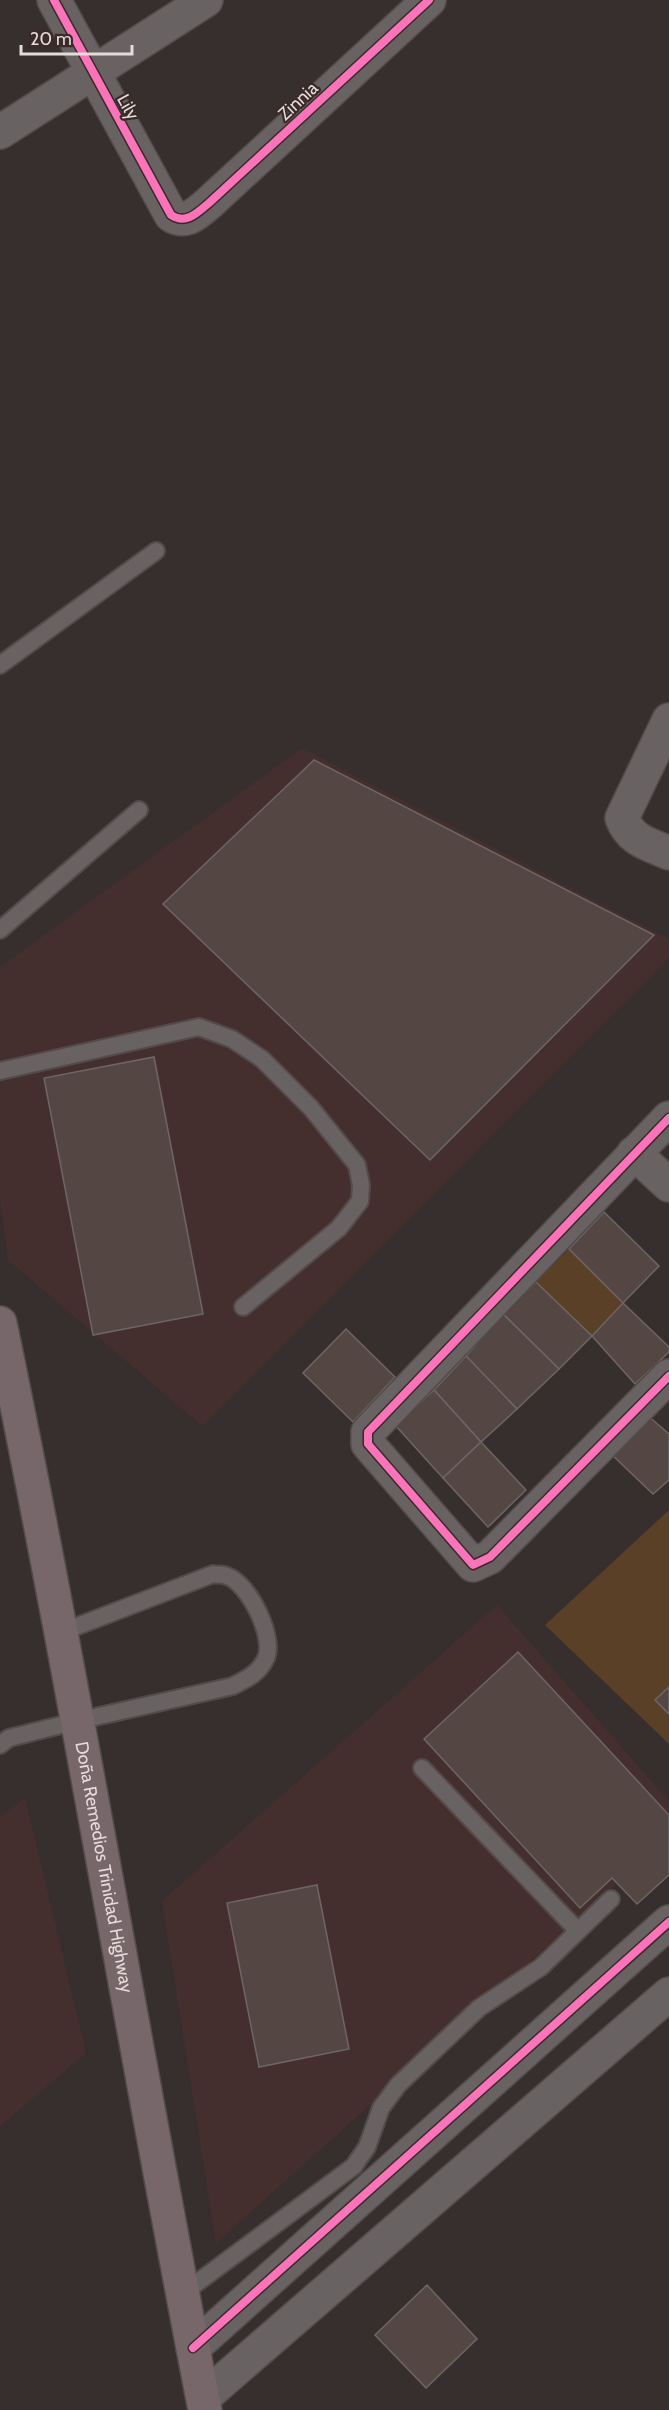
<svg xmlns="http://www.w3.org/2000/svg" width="669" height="2410" viewBox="0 0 669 2410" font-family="Cabin,sans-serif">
  <rect width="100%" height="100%" fill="#372e2e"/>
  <!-- built -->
  <g fill="#452f2e">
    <polygon points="302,748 669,939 669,958 202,1426 8,1260 0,1196 0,967"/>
    <polygon points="497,1605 669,1801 669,1837 216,2243 162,1901"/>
    <polygon points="25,1798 86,2053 0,2126 0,1817"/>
  </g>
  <!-- green -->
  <g fill="#5a4026">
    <polygon points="569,1249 623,1303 592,1336 536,1282"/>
    <polygon points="669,1510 669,1744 545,1625"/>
  </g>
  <!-- building -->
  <g fill="#544643" stroke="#6e6664" stroke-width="1.5">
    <polygon points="314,760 654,935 430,1160 163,904"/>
    <polygon points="154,1057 203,1314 93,1335 44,1078"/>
    <polygon points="604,1212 659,1266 623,1303 569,1249"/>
    <polygon points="536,1282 592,1336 559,1369 503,1314"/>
    <polygon points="623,1303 669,1347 669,1352 635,1384 592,1336"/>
    <polygon points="503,1314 559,1369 517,1409 466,1356"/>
    <polygon points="346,1329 395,1377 353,1422 303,1373"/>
    <polygon points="466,1356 517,1409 481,1442 434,1390"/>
    <polygon points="434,1390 481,1442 443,1478 395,1425"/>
    <polygon points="648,1416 669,1434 669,1480 653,1494 609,1452"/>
    <polygon points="481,1442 526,1490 488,1527 443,1478"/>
    <polygon points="518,1652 669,1815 669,1875 637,1904 612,1878 580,1908 424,1739"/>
    <polygon points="669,1687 669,1714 655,1700"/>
    <polygon points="317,1885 349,2049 259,2067 227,1903"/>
    <polygon points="427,2285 477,2339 426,2388 375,2335"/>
  </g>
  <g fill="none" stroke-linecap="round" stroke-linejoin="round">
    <!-- lane casing -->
    <g stroke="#534b4a" stroke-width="20">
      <g id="lane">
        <polyline points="0,665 156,551"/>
        <polyline points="0,930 139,810"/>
        <polyline points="0,1071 199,1027 232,1039 262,1059 311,1108 357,1165 361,1185 360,1201 339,1228 243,1307"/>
        <path d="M0 1745 9 1738 77 1721 233 1686C246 1679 258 1674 265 1660 277 1640 249 1583 227 1576 223 1574 217 1575 213 1574L62 1632"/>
        <polyline points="422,1768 578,1931"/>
        <polyline points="182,2294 354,2166 367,2147 381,2108 398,2085 479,2008 541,1967 611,1899"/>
      </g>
    </g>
    <!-- street casing -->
    <g stroke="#534b4a" stroke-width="36">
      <g id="street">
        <path d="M54 0 171 215C186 225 197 213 209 203L429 0"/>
        <polyline points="0,132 206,0"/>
        <path d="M669 720 622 818C630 840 648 844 669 853"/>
        <polyline points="669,1118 368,1432 368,1444 473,1565 490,1557 669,1376"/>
        <polyline points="634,1153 669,1185"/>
        <polyline points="193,2348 669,1922"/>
        <polyline points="203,2398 669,1994"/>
      </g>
    </g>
    <!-- highway casing -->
    <g stroke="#534b4a" stroke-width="36">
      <g id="highway">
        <path id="s1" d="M0 1323C75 1684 134 2048 205 2410"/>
      </g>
    </g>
    <!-- lane -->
    <use href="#lane" stroke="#696262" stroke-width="16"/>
    <!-- street -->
    <use href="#street" stroke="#696262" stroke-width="33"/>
    <!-- highway -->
    <use href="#highway" stroke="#77666a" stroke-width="33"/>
    <!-- cycleway casing -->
    <g stroke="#3b2a2a" stroke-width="11">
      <g id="cycleway">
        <path d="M54 0 171 215C186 225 197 213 209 203L429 0"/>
        <polyline points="669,1118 368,1432 368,1444 473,1565 490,1557 669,1376"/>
        <polyline points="193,2348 669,1922"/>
      </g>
    </g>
    <!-- cycleway -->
    <use href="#cycleway" stroke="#fb73b8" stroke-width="8"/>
  </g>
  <g text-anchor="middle" stroke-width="4.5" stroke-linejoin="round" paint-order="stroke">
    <!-- street labels -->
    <g font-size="18" fill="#e6dbda" stroke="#3b2a2a">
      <text transform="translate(298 101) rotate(-43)" y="6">Zinnia</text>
      <text transform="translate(128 107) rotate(61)" y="6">Lily</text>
      <text dy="6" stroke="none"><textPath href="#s1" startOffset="554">Doña Remedios Trinidad Highway</textPath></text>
    </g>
  </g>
  <!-- scale -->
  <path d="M21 45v9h111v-9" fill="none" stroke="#e6dbda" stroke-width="3"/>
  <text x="30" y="45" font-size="18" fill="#e6dbda" stroke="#3b2a2a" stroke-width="4.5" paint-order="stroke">20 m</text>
</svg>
